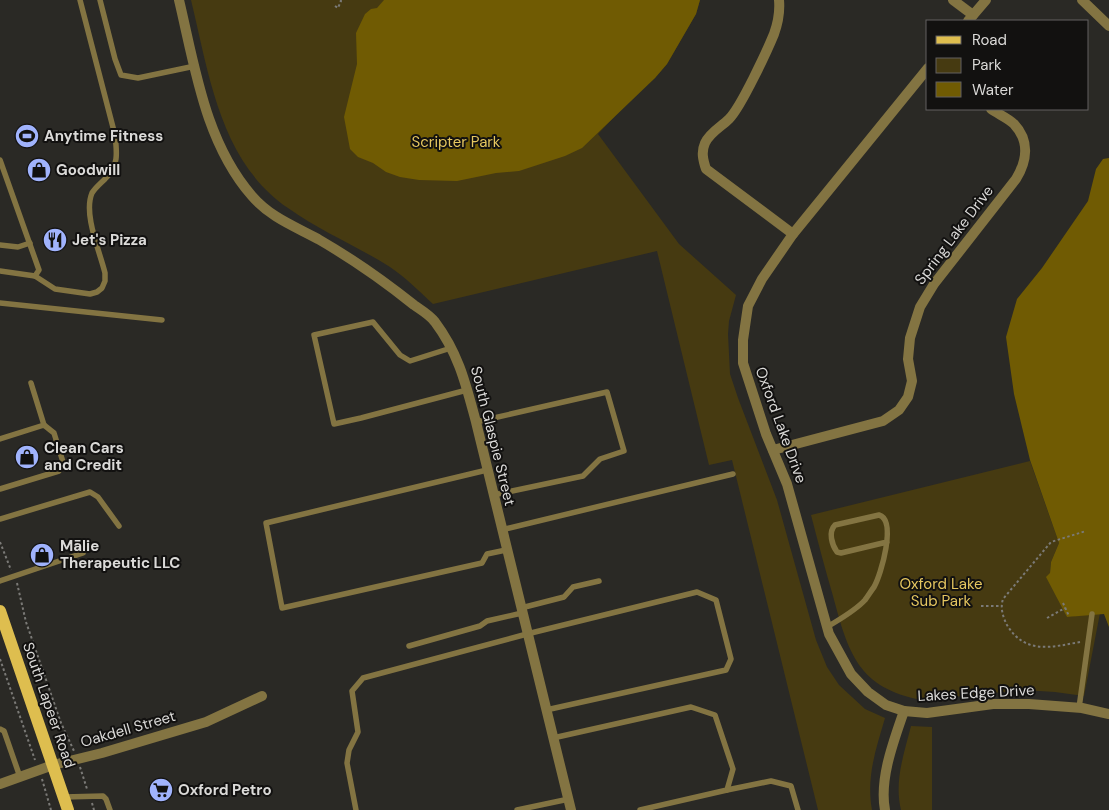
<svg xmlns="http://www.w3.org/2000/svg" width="1109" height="810" viewBox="0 0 1109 810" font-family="'DM Sans',sans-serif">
  <rect width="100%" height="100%" fill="#2a2925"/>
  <!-- green -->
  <g fill="#463a11">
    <path d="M191 0H700L696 14 667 64 655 78 631 99 598 134 679 244 736 295 729 321 728 334 730 374 738 398 777 500 816 640 827 667 839 685 865 709 885 718C876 749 866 777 872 810H818L732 460 709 465 657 251 433 304C419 291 406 278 390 267 357 246 320 231 288 208 220 162 209 74 191 0Z"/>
    <path d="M1030 461 1059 543 1051 562 1050 573 1067 617 1100 613 1084 696 1055 692 1024 690 923 700C858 689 848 652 833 596 825 569 818 542 811 515Z"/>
    <path d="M911 726 932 727V810H901C894 781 904 754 911 726Z"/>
  </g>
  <!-- water -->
  <g fill="#705b03">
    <polygon points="384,0 700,0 696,14 667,64 655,78 582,148 565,156 519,171 496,173 457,181 419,180 400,177 386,172 373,163 358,157 350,149 344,117 357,64 356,33 365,14 371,9 377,8"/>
    <polygon points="1109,158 1109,627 1104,614 1067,617 1046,577 1050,573 1051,562 1059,543 1030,460 1014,394 1006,337 1017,299 1042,268 1088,201 1096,169 1103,159"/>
  </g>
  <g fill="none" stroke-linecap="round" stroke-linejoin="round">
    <!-- path -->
    <g stroke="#7b7a77" stroke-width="2" stroke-dasharray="2.5 2.5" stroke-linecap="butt">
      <polyline points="335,6 338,8 341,1 338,0"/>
      <polyline points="0,542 11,570"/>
      <polyline points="17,583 26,622 61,723 74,751"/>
      <polyline points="1063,603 1069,616"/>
      <polyline points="981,606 1001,606"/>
      <polyline points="1047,618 1065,608"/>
      <path d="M1080 642C1052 647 1025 655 1007 625 1003 617 1000 608 1003 599L1051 542 1086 531"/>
      <polyline points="0,659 35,760"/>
      <polyline points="80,767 87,789"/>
      <polyline points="42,779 51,810"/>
      <polyline points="92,803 94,810"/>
    </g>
    <!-- lane -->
    <g stroke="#837442" stroke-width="5.5">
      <polyline points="100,0 115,59 121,75 138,78 195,66"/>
      <polyline points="0,160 39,270 35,276"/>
      <polyline points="0,245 18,247 30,243"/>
      <path d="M0 271 35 276 55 289 90 294 97 292 102 288 105 281V273C100 252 83 214 92 193 95 188 101 183 105 179 119 167 117 152 115 135L80 0"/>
      <polyline points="0,303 162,320"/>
      <polyline points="451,348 410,361 400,355 373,322 314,335 334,424 361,418 467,390"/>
      <polyline points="31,383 44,425"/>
      <polyline points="476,422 607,392 624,451 600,459 583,476 493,495"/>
      <polyline points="0,439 44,425 54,433 63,462 59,471 0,489"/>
      <polyline points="487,470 266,523 282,608 482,563 487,554 506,550"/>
      <polyline points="0,519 90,492 98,497 119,526"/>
      <polyline points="501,530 733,474"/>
      <polyline points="0,581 83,553"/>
      <polyline points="521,608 564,597 573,587 599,581"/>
      <path d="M827 627C840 619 855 611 865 600 868 596 871 591 874 587 881 575 897 520 879 515L835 525C828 532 832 545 837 552L841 553 887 542"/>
      <polyline points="409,646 480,626 487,621 522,613"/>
      <polyline points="1079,708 1092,614"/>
      <polyline points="0,729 4,731 20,777"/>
      <polyline points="553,738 691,707 715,715 733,769 727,790 640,810"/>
      <polyline points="727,790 771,781 791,786 798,810"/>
      <polyline points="64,797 103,796 106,799 110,810"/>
      <polyline points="356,810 347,763 349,750 358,732 352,691 363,678 527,634 697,592 716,600 731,659 726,670 546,710"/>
      <polyline points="517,810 569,799"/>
    </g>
    <!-- street -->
    <g stroke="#837442" stroke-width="10">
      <path d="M179 0C195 67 205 142 252 196 270 217 294 226 318 239 351 258 384 281 414 305 421 310 430 315 435 322 459 354 466 385 476 422L571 810"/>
      <path d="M779 0C780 11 778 23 774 34 767 51 741 107 729 119 721 127 710 132 705 143 701 152 703 160 706 169L793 234"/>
      <polyline points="953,0 973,15"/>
      <polyline points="1082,0 1109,26"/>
      <polyline points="968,21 986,0"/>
      <path d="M773 450 883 421 899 410 908 397 912 381 908 359 910 338 920 307 934 284 1016 179C1027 161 1030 141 1014 124 1008 118 998 114 991 109"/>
      <polyline points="904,711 927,713 993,704 1029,704 1082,708 1109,714"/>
      <polyline points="0,784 53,765 102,753 206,722 262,696"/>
      <path d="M885 810C879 779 894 740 904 711L886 705 868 692 851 674 829 634 787 484 766 434 743 363V340L748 306 762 279 793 234 928 68"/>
    </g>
    <!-- primary -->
    <polyline stroke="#debe4f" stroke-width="12" points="0,611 68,810"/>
  </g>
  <!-- icons -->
  <defs>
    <g id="stadium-disc" transform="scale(1.25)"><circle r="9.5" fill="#a0b3fd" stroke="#121110"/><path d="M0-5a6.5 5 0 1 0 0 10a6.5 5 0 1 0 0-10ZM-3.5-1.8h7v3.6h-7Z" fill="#111"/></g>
    <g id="shop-disc" transform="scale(1.25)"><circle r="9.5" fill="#a0b3fd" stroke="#121110"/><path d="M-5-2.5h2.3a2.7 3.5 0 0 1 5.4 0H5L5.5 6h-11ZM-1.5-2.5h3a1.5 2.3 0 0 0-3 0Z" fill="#111"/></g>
    <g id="restaurant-disc" transform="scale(1.25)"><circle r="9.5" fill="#a0b3fd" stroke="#121110"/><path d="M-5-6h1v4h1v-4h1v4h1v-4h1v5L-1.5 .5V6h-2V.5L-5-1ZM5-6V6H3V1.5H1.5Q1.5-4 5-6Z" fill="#111"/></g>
    <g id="supermarket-disc" transform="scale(1.25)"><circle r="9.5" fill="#a0b3fd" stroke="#121110"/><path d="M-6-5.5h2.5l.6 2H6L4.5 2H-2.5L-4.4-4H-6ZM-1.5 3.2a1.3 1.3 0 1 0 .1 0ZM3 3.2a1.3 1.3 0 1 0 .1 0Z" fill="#111"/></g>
  </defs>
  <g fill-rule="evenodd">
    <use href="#stadium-disc" x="27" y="136"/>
    <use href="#shop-disc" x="39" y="170"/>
    <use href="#restaurant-disc" x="55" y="240"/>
    <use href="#shop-disc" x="27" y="457"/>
    <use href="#shop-disc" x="42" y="555"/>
    <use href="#supermarket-disc" x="161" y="790"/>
  </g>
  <g text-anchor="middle" stroke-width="4" stroke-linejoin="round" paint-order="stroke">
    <!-- poi labels -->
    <g font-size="15" font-weight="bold" fill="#dbdad8" stroke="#121110" text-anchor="start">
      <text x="44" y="141">Anytime Fitness</text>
      <text x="56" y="175">Goodwill</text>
      <text x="72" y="245">Jet's Pizza</text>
      <text x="44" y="453">Clean Cars<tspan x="44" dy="17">and Credit</tspan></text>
      <text x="60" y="551">Mālie<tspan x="60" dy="17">Therapeutic LLC</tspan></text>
      <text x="178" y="795">Oxford Petro</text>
    </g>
    <!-- park labels -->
    <g font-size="15" fill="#e6c760" stroke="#121110">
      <text x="456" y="147">Scripter Park</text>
      <text x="941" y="589">Oxford Lake<tspan x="941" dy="17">Sub Park</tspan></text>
    </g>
    <!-- street labels -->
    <g font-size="15" fill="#dbdad8" stroke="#121110">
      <text transform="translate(954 235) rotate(-53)" y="5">Spring Lake Drive</text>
      <text transform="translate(781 425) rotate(70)" y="5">Oxford Lake Drive</text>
      <text transform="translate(493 436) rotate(76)" y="5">South Glaspie Street</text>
      <text transform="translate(976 693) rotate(-3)" y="5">Lakes Edge Drive</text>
      <text transform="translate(49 705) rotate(71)" y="5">South Lapeer Road</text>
      <text transform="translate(128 729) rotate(-16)" y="5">Oakdell Street</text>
    </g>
  </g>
  <!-- legend -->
  <rect x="926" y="20" width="162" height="90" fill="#121110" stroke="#626160"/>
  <rect x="936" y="36" width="25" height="8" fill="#debe4f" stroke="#626160"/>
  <text x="972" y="45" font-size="15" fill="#dbdad8">Road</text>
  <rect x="936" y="58" width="25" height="15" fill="#463a11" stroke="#626160"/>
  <text x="972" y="70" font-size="15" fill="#dbdad8">Park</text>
  <rect x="936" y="82" width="25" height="15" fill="#705b03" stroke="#626160"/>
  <text x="972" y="95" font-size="15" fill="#dbdad8">Water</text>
</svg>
